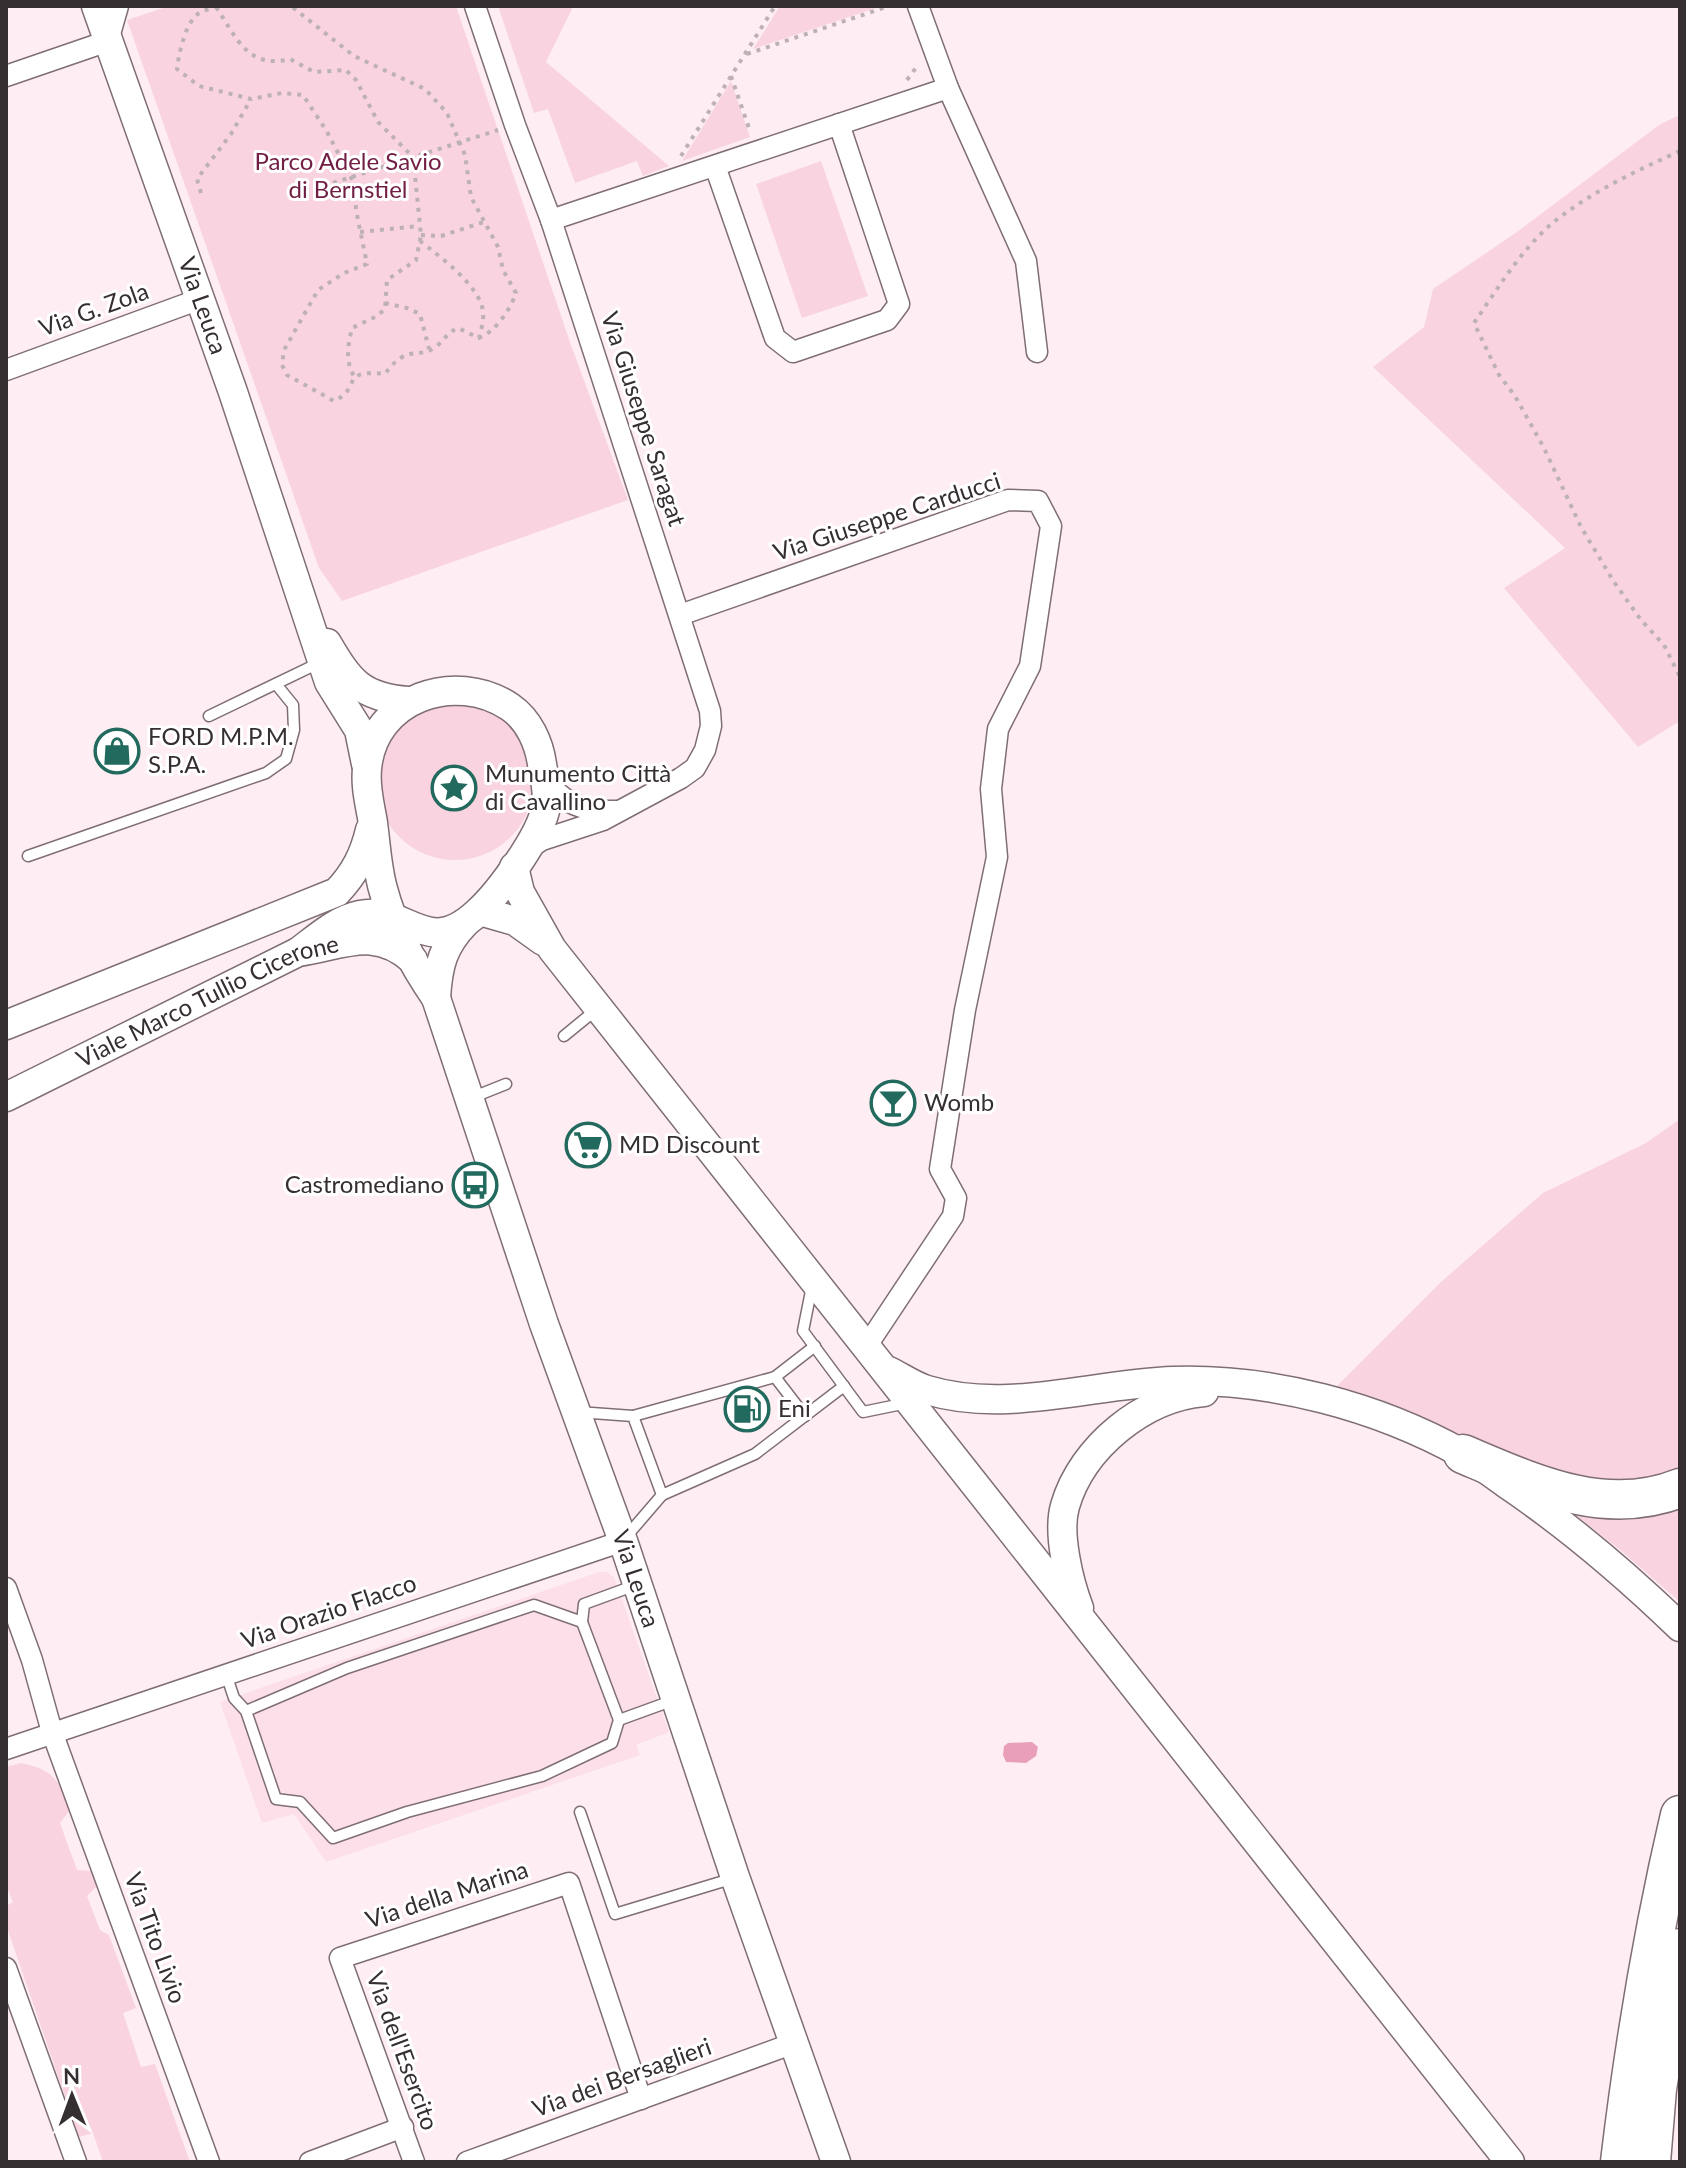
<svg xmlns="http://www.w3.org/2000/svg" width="1686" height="2168" viewBox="0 0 1686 2168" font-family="Lato,sans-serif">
  <rect width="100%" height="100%" fill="#feeef3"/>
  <!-- built -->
  <polygon fill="#fcdfe9" points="599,1572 606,1572 614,1577 669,1732 636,1745 640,1755 326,1862 294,1814 262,1823 220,1702"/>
  <!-- green -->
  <g fill="#f9d4e0">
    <polygon points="169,6 456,6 571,345 628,500 342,601 319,568 127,20"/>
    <polygon points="498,6 571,6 572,9 546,62 669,166 643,176 637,161 575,183 548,109 534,113"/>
    <polygon points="780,6 882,6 753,49"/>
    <polygon points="731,81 750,137 682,161"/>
    <polygon points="1677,116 1680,118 1680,721 1638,747 1504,588 1565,548 1373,367 1424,327 1433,289 1517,232 1659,125"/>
    <polygon points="821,161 868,296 802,318 756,184"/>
    <circle cx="455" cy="781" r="79"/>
    <polygon points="1680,1119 1680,1471 1606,1487 1513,1458 1409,1412 1335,1388 1442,1281 1543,1193 1646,1143"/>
    <polygon points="1680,1498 1680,1602 1619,1549 1568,1509"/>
    <path d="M21 1763C55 1770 58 1780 70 1810L60 1823 77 1870 92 1871 98 1885 87 1896 100 1930 109 1935 136 2008 123 2013 141 2067 155 2064 190 2162H103L93 2133 79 2137 6 1925V1906L13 1902 6 1885V1767Z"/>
  </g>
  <!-- water -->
  <polygon fill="#e99fba" points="1032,1742 1038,1747 1036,1756 1026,1763 1006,1762 1003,1755 1004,1746 1008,1743"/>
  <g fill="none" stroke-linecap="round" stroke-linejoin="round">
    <!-- lane casing -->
    <g stroke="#7f6e73" stroke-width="13">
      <g id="lane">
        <polyline points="209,716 321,662"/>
        <polyline points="28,856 266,773 286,759 294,730 293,705 276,684"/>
        <polyline points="564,1036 597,1009"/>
        <polyline points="471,1098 506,1084"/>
        <polyline points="812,1286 803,1331 863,1412 907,1403"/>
        <polyline points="775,1377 805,1416"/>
        <polyline points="578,1412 633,1416 662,1495 625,1538"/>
        <polyline points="633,1416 775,1377 815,1346"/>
        <polyline points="662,1495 755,1454 844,1386"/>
        <polyline points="636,1585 584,1604 582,1622 619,1720 674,1700"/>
        <polyline points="226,1674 234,1698 246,1711 276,1799 300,1802 333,1838 407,1812 542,1776 612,1743 619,1720"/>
        <polyline points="246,1711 347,1668 534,1605 582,1622"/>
        <polyline points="580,1812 615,1914 734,1878"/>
      </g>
    </g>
    <!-- street casing -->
    <g stroke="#7f6e73" stroke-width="23">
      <g id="street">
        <polyline points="475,6 515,125 551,220 710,711 711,726 705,750 695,768 681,778 603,820 542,840 527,850"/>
        <polyline points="918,6 948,88 1026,261 1037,352"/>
        <polyline points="6,76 108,41 118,6"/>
        <polyline points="715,166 775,338 793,352 887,320 899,304 839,124"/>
        <polyline points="551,220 948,88"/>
        <polyline points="6,370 200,299"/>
        <polyline points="680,615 1008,500 1038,501 1051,526 1030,666 998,729 991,789 997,857 965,1010 940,1169 956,1198 953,1216 866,1347"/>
        <path d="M546 777C561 805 586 812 616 811"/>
        <polyline points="6,1588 32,1660 52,1732 209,2162"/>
        <polyline points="6,1749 623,1541"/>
        <polyline points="6,1968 76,2162"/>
        <polyline points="310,2162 403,2127"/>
        <polyline points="414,2162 340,1958 569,1883 641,2099"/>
        <polyline points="467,2162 794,2043"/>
      </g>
    </g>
    <!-- secondary casing -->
    <g stroke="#7f6e73" stroke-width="31">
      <g id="secondary">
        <path id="s1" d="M96 6 233 392 329 682 359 730 366 764"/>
        <path d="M327 643C350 682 361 697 408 701"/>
        <polyline points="514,867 520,892 552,949 1510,2162"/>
        <polyline points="480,911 515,921 543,941"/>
        <path id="s2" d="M298 952C317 938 336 920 360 915 407 905 426 961 478 912 500 892 542 834 546 806 549 792 544 778 542 764 539 743 529 720 510 707 455 670 373 698 367 769 365 787 370 805 373 823 376 845 377 868 383 889 393 927 414 966 436 998L544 1324 623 1541 735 1877 836 2162"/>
        <path d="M436 998C438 965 443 946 465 923"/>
        <path d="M6 1025 337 892C355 873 364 855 370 830"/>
        <path id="s3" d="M6 1097 298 952C342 946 374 925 413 960"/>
        <path d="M889 1371C901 1377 914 1386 927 1390 1007 1414 1091 1384 1173 1381 1271 1378 1377 1406 1463 1454 1478 1463 1493 1474 1508 1485 1570 1527 1626 1575 1680 1627"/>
        <path d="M1079 1608C1069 1582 1057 1533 1065 1506 1082 1447 1144 1397 1204 1392"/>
      </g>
    </g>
    <!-- highway casing -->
    <g stroke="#7f6e73" stroke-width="41">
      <g id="highway">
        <path d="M1463 1454C1532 1483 1605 1518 1680 1488"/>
        <path d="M1620 2162C1634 2045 1653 1930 1680 1815"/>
        <polyline points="1651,2162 1657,2089 1680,1948"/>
      </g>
    </g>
    <!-- path -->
    <g stroke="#beb1b5" stroke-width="4" stroke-dasharray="4 6" stroke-linecap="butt">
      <path d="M218 6C212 8 204 10 199 13 185 23 179 53 177 69L199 86 251 99 282 93 303 95 326 130 355 185 356 210 367 264 344 273 318 290 284 350 282 365 287 375 334 401C363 388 338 369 385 374 408 342 418 361 437 346 445 339 448 332 458 328L479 338C496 331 510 310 516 293L503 270 498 247 471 197 465 155 447 113 425 89 354 56 291 6"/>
      <path d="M216 7C236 36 247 70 290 59L314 72 346 70 356 80 378 122 409 153 414 166 421 235 416 260 387 280 385 309 377 316 352 328C348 344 345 361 354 376"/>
      <polyline points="747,54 889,6"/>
      <polyline points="731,76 750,131"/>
      <polyline points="907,80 918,65"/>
      <path d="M1680 151C1636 171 1593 191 1555 221 1522 248 1498 288 1474 323L1499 375 1515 396 1544 448 1581 527 1614 582 1641 620 1664 645 1680 677"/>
      <polyline points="681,156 775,6"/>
      <polyline points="314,189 498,130"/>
      <polyline points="201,193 197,179 231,134 251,99"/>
      <polyline points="360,232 419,226"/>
      <polyline points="421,235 441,236 484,222"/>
      <path d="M420 241C439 256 482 287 483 313 484 321 481 330 479 338"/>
      <polyline points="385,303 407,308 420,314 429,349"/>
    </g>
    <!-- lane -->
    <use href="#lane" stroke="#fff" stroke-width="10"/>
    <!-- street -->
    <use href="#street" stroke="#fff" stroke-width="20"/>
    <!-- secondary -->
    <use href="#secondary" stroke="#fff" stroke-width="28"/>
    <!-- highway -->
    <use href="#highway" stroke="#fff" stroke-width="38"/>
  </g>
  <!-- icons -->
  <defs>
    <g id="shop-ring" transform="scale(2.3)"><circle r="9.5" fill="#fff" stroke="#22695e" stroke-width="1.5"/><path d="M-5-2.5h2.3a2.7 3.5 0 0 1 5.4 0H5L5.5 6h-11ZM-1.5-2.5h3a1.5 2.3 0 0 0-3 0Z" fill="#22695e"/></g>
    <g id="sight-ring" transform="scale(2.3)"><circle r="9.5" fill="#fff" stroke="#22695e" stroke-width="1.5"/><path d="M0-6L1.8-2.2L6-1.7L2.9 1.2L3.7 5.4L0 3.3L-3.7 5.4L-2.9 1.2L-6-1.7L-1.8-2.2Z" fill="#22695e"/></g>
    <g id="bar-ring" transform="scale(2.3)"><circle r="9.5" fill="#fff" stroke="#22695e" stroke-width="1.5"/><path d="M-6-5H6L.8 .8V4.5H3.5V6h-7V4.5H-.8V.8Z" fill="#22695e"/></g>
    <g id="supermarket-ring" transform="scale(2.3)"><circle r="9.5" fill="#fff" stroke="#22695e" stroke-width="1.5"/><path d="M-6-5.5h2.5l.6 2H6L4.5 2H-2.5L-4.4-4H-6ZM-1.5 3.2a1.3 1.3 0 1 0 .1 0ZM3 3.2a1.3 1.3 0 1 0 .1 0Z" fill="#22695e"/></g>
    <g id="bus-ring" transform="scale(2.3)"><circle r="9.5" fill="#fff" stroke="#22695e" stroke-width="1.5"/><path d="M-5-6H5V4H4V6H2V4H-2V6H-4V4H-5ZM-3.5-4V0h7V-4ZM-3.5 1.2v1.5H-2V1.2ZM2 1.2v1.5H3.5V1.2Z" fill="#22695e"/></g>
    <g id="fuel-ring" transform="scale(2.3)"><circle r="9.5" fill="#fff" stroke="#22695e" stroke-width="1.5"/><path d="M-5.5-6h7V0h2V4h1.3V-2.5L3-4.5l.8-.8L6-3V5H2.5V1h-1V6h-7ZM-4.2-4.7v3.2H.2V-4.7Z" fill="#22695e"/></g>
  </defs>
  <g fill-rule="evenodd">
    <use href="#shop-ring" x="117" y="751"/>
    <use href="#sight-ring" x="454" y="788"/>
    <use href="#bar-ring" x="893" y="1103"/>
    <use href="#supermarket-ring" x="588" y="1145"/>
    <use href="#bus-ring" x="475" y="1185"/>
    <use href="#fuel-ring" x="747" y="1409"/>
  </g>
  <g text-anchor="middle" stroke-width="6" stroke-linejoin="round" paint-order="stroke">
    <!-- park labels -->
    <g font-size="24" fill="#711d44" stroke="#fff">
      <text x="348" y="170">Parco Adele Savio<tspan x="348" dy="28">di Bernstiel</tspan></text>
    </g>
    <!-- street labels -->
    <g font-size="24" fill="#362f31" stroke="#fff">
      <text dy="8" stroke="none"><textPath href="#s1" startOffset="318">Via Leuca</textPath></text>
      <text transform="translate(94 310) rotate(-20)" y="8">Via G. Zola</text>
      <text transform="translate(643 419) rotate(72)" y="8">Via Giuseppe Saragat</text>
      <text transform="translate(887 517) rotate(-18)" y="8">Via Giuseppe Carducci</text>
      <text dy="8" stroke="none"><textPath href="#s3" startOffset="224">Viale Marco Tullio Cicerone</textPath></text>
      <text dy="8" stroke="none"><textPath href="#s2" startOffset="1482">Via Leuca</textPath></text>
      <text transform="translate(329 1612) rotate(-19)" y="8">Via Orazio Flacco</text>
      <text transform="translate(447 1895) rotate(-18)" y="8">Via della Marina</text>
      <text transform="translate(155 1938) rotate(70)" y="8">Via Tito Livio</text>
      <text transform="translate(402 2051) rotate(70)" y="8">Via dell'Esercito</text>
      <text transform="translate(622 2078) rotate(-20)" y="8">Via dei Bersaglieri</text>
    </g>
    <!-- poi labels -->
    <g font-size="24" fill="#362f31" stroke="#fff" text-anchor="start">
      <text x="148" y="745">FORD M.P.M.<tspan x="148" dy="28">S.P.A.</tspan></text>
      <text x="485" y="782">Munumento Città<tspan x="485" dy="28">di Cavallino</tspan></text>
      <text x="924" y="1111">Womb</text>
      <text x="619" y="1153">MD Discount</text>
      <text x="444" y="1193" text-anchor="end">Castromediano</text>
      <text x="778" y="1417">Eni</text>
    </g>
  </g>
  <!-- border -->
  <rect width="1686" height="2168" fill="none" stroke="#362f31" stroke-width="16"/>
  <!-- north arrow -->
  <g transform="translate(72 2096) rotate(359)" stroke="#ffffff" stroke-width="6" paint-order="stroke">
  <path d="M0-6L14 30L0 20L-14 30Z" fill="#362f31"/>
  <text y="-12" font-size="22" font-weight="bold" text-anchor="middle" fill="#362f31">N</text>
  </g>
</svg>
